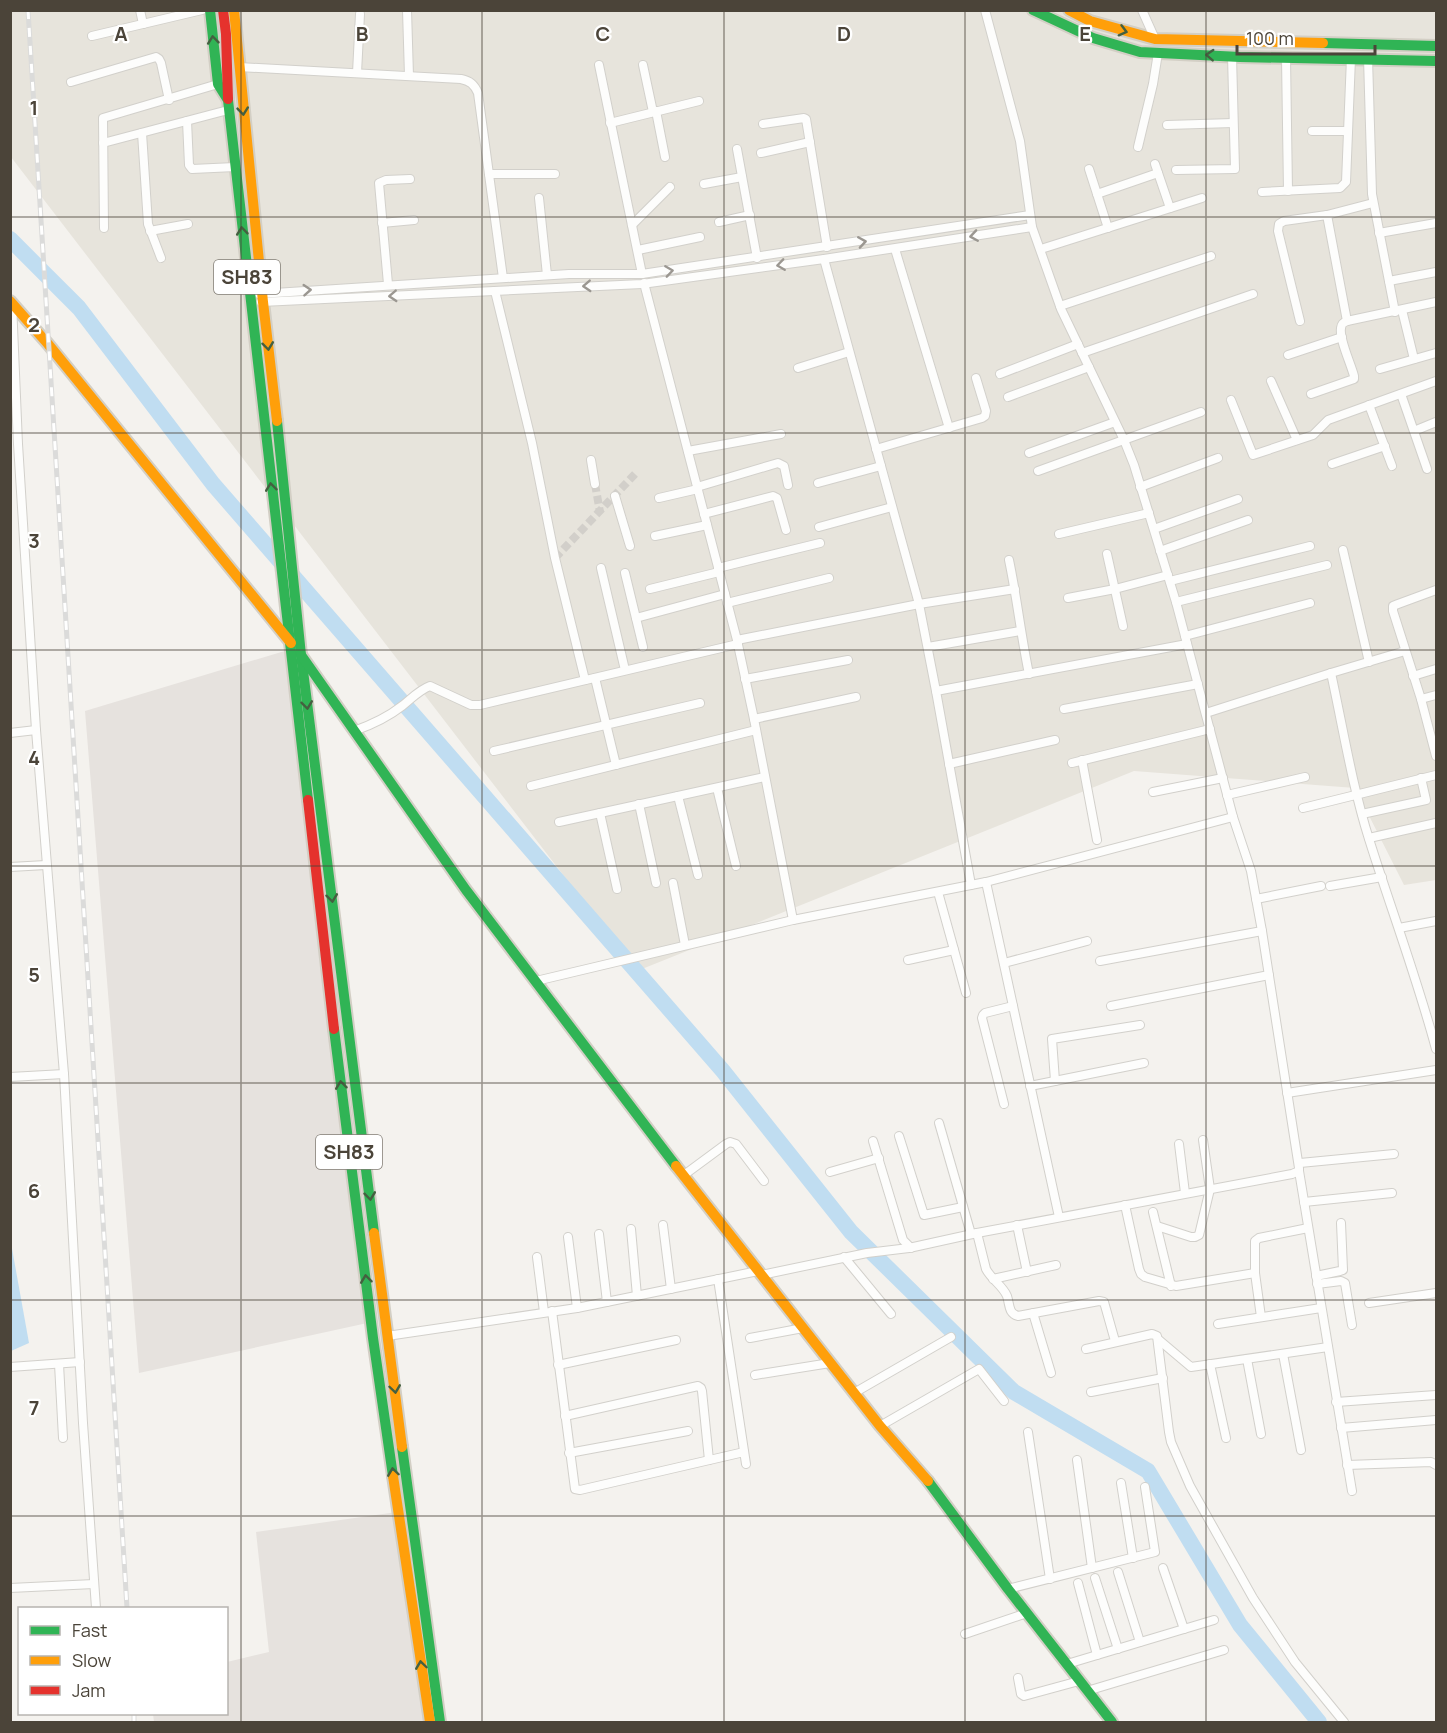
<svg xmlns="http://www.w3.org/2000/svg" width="1447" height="1733" viewBox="0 0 1447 1733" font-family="Manrope,sans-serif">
  <rect width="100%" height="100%" fill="#f4f2ee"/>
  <!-- residential -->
  <polygon fill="#e7e4dc" points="11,11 1436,11 1436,880 1404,885 1355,788 1134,771 637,971 11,157"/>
  <!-- industrial -->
  <g fill="#e6e2de">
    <polygon points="288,650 372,1322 139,1373 85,711"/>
    <polygon points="397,1512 427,1722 154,1722 153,1714 226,1714 227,1662 269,1652 256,1532"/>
  </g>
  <!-- water -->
  <polygon fill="#c0ddf1" points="11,1243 29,1343 11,1351 10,1351"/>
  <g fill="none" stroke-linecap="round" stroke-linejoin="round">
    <!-- river -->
    <polyline stroke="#c0ddf1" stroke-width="16" points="10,239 79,308 213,484 723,1071 851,1232 1014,1392 1148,1471 1240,1625 1319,1722"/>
    <!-- street-tunnel -->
    <g stroke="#d2cfca" stroke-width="8" stroke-dasharray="8 4" stroke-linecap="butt">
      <polyline points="595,484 600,512"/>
      <polyline points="555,558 635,474"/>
    </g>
    <!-- street casing -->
    <g stroke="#d2d0cb" stroke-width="10">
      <g id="street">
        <polyline points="140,10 143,24"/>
        <polyline points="407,10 409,76"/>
        <polyline points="1142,10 1155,39"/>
        <polyline points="92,36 202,10"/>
        <polyline points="1286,58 1288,191"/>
        <polyline points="1368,58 1372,194 1395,312"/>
        <polyline points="599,65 642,274"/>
        <polyline points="643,65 653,112"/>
        <path d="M239 67 461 79C470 81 474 84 478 93L503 278"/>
        <polyline points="357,73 360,14"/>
        <polyline points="71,82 156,57 159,59 161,63 169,100"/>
        <polyline points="656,111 665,157"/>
        <polyline points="187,121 189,165 192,169 235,167"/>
        <polyline points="610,123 699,101"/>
        <polyline points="763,124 804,118 806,119 827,247"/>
        <polyline points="1167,125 1233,123"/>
        <polyline points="1312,131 1348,131"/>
        <polyline points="142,133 148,224 161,258"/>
        <polyline points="103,143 228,110"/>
        <polyline points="1138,147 1153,84 1158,53"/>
        <polyline points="737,149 757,258"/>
        <polyline points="761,153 810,142"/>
        <polyline points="1155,164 1170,208"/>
        <polyline points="1089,169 1108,228"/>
        <polyline points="1176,170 1235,169 1232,56"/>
        <polyline points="489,174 555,174"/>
        <polyline points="704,184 742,177"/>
        <polyline points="1262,192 1340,188 1346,182 1351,58"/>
        <polyline points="1097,194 1158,173"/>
        <polyline points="539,198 547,275"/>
        <polyline points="1327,215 1347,321"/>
        <polyline points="719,222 750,215"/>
        <polyline points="382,223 414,220"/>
        <polyline points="632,225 670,187"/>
        <polyline points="104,228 103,118 218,84"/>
        <polyline points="150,231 188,224"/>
        <polyline points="1379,233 1436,223"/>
        <polyline points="895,249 949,428"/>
        <polyline points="1041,249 1202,198"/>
        <polyline points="638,250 700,237"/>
        <polyline points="824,259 919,604 936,691 971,885"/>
        <polyline points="1389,281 1436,272"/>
        <polyline points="644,283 737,640 754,719 793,920"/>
        <polyline points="388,284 379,183 386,180 410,179"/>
        <polyline points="495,291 532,443 555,558 585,680"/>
        <polyline points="259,294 569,274 642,274 1030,215"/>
        <polyline points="261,302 642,284 824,259 1032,227"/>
        <polyline points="12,303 18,444 36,730 64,1074 83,1423 96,1608"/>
        <polyline points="1060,306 1211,256"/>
        <polyline points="1402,310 1414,359"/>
        <polyline points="1300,321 1278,231 1279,224 1284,221 1327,215 1373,203"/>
        <polyline points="1082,353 1253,294"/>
        <polyline points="1288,355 1342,337"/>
        <polyline points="798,368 849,352"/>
        <polyline points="1380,369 1436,353"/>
        <polyline points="1000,374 1078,344"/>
        <polyline points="1271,381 1297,440"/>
        <path d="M1311 394 1354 379V376C1351 364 1339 339 1341 328 1342 323 1343 323 1347 321L1436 302"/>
        <polyline points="1401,394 1427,469"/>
        <polyline points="1008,397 1089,367"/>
        <polyline points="1231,400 1253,455 1313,435 1328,420 1436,381"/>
        <polyline points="1369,405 1392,466"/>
        <polyline points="1414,431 1436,422"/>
        <polyline points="876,449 982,418 985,416 986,411 976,378"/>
        <polyline points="688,451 781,434"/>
        <polyline points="1029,453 1115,422"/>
        <polyline points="591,460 595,484"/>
        <polyline points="1332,464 1385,446"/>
        <polyline points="1038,471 1201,412"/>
        <polyline points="818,483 881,466"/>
        <polyline points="697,487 778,463 784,466 788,485"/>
        <polyline points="1140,487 1218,458"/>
        <polyline points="615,496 630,546"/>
        <polyline points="659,498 698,489"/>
        <polyline points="704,514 773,496 777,498 786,530"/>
        <polyline points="819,527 892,507"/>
        <polyline points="1154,529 1238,499"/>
        <polyline points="1059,534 1149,513"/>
        <polyline points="655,536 707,525"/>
        <polyline points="1343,550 1369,662"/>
        <polyline points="1160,551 1248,520"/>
        <polyline points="1107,554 1123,626"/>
        <path d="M1009 560C1017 598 1021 636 1029 674"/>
        <polyline points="601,568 625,670"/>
        <polyline points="718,568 820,543"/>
        <polyline points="625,573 643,647"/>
        <polyline points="1170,581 1310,546"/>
        <polyline points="650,589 719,572"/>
        <polyline points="1436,590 1398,604 1393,606 1393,611 1421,699 1436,756"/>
        <polyline points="1068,598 1115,589 1168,575"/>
        <polyline points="1176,602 1327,565"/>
        <polyline points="727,603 829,578"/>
        <polyline points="636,618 725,594"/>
        <polyline points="1185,636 1310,603"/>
        <polyline points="737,640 919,604 1015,589"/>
        <polyline points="928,647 1020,631"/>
        <path d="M1331 673C1343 728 1352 785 1369 839 1391 909 1417 978 1436 1049"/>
        <polyline points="1413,676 1436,669"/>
        <polyline points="595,678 616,765"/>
        <polyline points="745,679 848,660"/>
        <polyline points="936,691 1187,644"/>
        <polyline points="1421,699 1436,695"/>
        <polyline points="1064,709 1198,684"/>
        <polyline points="1206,713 1331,673 1405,651"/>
        <polyline points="754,719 856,697"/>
        <path d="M354 731C371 725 388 717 402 706 411 699 419 690 430 686L471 705H480L738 644"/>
        <polyline points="10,733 36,730"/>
        <polyline points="494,751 700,703"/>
        <polyline points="1082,760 1097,840"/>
        <polyline points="1072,763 1210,729"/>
        <polyline points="949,764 1055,740"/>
        <polyline points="531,786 756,730"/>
        <polyline points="717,788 736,866"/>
        <polyline points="1153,792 1223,778"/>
        <polyline points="1227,795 1305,777"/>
        <polyline points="678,796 698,875"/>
        <polyline points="639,804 656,883"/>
        <polyline points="1303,808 1436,775"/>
        <polyline points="600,813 617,889"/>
        <polyline points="1362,814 1426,800 1421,778"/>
        <polyline points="559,822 765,777"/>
        <polyline points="1369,838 1436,823"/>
        <polyline points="10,867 46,865"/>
        <polyline points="986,882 1059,1217"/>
        <polyline points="673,883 685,945"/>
        <polyline points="1330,886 1382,877"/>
        <polyline points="938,892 966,993"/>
        <polyline points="1256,899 1321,886"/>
        <polyline points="1399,928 1436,921"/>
        <polyline points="908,960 954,950"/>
        <polyline points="1100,961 1262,931"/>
        <polyline points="1004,963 1087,941"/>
        <polyline points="536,981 793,920 986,882 1233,817"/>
        <polyline points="1111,1006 1269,975"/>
        <polyline points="10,1077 64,1074"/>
        <polyline points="1055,1081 1052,1039 1140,1025"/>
        <polyline points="1030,1086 1144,1063"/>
        <polyline points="1287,1093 1436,1070"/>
        <polyline points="1004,1104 982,1018 983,1015 985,1013 1013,1006"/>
        <polyline points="939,1123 971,1234"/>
        <polyline points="899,1136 924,1215 963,1207"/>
        <polyline points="873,1141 903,1240 911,1248"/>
        <polyline points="1179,1144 1185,1193"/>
        <polyline points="1300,1163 1394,1154"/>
        <polyline points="1299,1171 1352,1491"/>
        <polyline points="830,1172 879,1158"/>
        <polyline points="684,1175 726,1144 730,1142 736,1144 764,1181"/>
        <polyline points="1304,1202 1392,1193"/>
        <polyline points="1125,1205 1139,1269 1141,1274 1145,1277 1176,1286 1255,1273"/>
        <polyline points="1153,1212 1171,1286"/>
        <polyline points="663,1225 671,1289"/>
        <polyline points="1017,1225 1027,1272"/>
        <polyline points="1157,1226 1191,1237 1195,1237 1199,1235 1210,1189 1203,1140"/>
        <polyline points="631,1229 637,1296"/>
        <path d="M977 1233 986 1269C991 1279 1003 1286 1007 1296 1010 1305 1008 1313 1018 1316L1099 1301 1104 1302 1115 1341"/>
        <polyline points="599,1234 607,1302"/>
        <polyline points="568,1237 577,1308"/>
        <polyline points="537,1257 544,1312"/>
        <polyline points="844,1257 891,1314"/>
        <polyline points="761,1275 867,1253 909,1248 977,1233 1292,1174 1299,1171 1299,1168 1262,931 1251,871 1233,817 1176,602 1134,465 1124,440 1061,309 1032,227 1020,141 985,10"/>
        <polyline points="1316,1276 1340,1271 1343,1270 1341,1223"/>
        <polyline points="718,1279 746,1464"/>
        <polyline points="993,1279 1056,1265"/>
        <polyline points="1317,1284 1341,1281 1345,1283 1352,1325"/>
        <polyline points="1369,1303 1436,1293"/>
        <polyline points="552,1311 575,1489 580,1490 744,1452"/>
        <polyline points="1033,1313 1051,1373"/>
        <polyline points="1261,1317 1255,1273 1255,1241 1259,1238 1308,1228"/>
        <polyline points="1218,1324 1321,1308"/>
        <polyline points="387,1336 577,1308 758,1271"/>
        <polyline points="750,1338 803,1328"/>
        <polyline points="1159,1340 1191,1367 1328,1347"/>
        <polyline points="1086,1349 1152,1334 1157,1336 1169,1432 1171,1442 1190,1486 1253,1598 1295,1662 1344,1722"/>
        <polyline points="1283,1354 1301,1450"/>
        <polyline points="1247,1359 1261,1434"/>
        <polyline points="59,1364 63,1438"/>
        <polyline points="1210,1364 1226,1438"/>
        <polyline points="558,1365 676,1340"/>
        <polyline points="10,1367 80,1362"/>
        <polyline points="755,1375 830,1363"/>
        <polyline points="1091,1392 1163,1378"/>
        <polyline points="854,1393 951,1337"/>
        <polyline points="1336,1402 1436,1395"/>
        <polyline points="565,1416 698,1386 701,1388 702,1391 709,1460"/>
        <polyline points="880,1426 979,1369 1004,1401"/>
        <polyline points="1341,1428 1436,1420"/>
        <polyline points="1028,1432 1050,1579"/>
        <polyline points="569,1453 688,1431"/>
        <polyline points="1077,1460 1092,1568"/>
        <polyline points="1347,1465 1431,1462 1436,1465"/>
        <polyline points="1121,1483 1133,1558"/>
        <polyline points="1163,1568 1184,1629"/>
        <polyline points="1118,1572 1140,1642"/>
        <polyline points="1095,1578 1118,1649"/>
        <polyline points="1078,1583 1097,1655"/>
        <polyline points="10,1588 94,1584"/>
        <polyline points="1008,1589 1155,1552 1145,1487"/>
        <polyline points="965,1634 1027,1613"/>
        <polyline points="1067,1664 1214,1620"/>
        <polyline points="1018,1678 1021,1694 1024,1696 1079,1681"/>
        <polyline points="1087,1691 1224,1650"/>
      </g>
    </g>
    <!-- fast casing -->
    <g stroke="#d3cfc5" stroke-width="14">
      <g id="fast">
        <polyline points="210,10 218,84 228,100 308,800"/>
        <polyline points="1033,10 1093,38 1140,52 1240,57 1436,61"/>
        <polyline points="1323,43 1436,46"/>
        <polyline points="277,421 301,655 374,1233"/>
        <polyline points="301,655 466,890 676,1166"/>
        <polyline points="334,1029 373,1338 393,1476"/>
        <polyline points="402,1447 440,1722"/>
        <polyline points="928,1481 1008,1589 1112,1722"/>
      </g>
    </g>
    <!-- slow casing -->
    <g stroke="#d3cfc5" stroke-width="14">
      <g id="slow">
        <polyline points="234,10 263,302 277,421"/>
        <polyline points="1069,10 1090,21 1155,39 1323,43"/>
        <polyline points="10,301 48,344 291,643"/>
        <polyline points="676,1166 880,1426 928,1481"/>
        <polyline points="374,1233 402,1447"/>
        <polyline points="393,1476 430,1722"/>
      </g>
    </g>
    <!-- jam casing -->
    <g stroke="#d3cfc5" stroke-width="14">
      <g id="jam">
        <polyline points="223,10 226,34 228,99"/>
        <polyline points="308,800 334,1029"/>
      </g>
    </g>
    <!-- street -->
    <use href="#street" stroke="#fdfdfc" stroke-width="8"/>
    <!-- fast -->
    <use href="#fast" stroke="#30b455" stroke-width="10"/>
    <!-- slow -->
    <use href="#slow" stroke="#ff9f0a" stroke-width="10"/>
    <!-- jam -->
    <use href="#jam" stroke="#e5322d" stroke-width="10"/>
    <!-- rail casing -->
    <g stroke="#dbdbda" stroke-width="5">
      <g id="rail">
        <polyline points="28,10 127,1608"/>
        <polyline points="134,1714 134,1722"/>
      </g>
    </g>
    <!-- rail -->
    <use href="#rail" stroke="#fff" stroke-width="3" stroke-dasharray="9" stroke-linecap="butt"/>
  </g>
  <!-- one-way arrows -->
  <defs><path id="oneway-chevron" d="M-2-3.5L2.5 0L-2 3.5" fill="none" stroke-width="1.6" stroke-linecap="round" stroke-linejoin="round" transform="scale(1.5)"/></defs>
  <g stroke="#446040">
    <use href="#oneway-chevron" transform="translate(1123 31) rotate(15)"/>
    <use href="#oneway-chevron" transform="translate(213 40) rotate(-96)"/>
    <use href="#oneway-chevron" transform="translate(1210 55) rotate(-177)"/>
    <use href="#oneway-chevron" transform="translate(243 111) rotate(84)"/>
    <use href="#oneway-chevron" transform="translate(242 231) rotate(-96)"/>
    <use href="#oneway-chevron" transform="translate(268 346) rotate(83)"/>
    <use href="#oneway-chevron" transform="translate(271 487) rotate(-97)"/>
    <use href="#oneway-chevron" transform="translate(307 705) rotate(83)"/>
    <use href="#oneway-chevron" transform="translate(332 898) rotate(83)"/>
    <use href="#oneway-chevron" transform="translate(341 1085) rotate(-97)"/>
    <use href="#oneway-chevron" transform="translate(370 1196) rotate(83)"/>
    <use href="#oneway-chevron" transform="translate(366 1279) rotate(-97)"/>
    <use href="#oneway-chevron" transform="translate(395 1389) rotate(82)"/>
    <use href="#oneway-chevron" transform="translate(393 1472) rotate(-98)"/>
    <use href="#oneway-chevron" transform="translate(421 1665) rotate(-98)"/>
  </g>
  <g stroke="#9b9791">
    <use href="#oneway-chevron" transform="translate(974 236) rotate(171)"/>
    <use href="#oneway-chevron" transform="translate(862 242) rotate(-9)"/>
    <use href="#oneway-chevron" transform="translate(781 265) rotate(172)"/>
    <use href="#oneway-chevron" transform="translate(669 271) rotate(-8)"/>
    <use href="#oneway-chevron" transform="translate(587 286) rotate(177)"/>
    <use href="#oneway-chevron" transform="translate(307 290) rotate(-4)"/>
    <use href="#oneway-chevron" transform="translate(393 296) rotate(177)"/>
  </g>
  <!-- grid -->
  <path fill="none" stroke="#4b4439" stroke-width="1.5" stroke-opacity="0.55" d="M241 10V1722M482 10V1722M724 10V1722M965 10V1722M1206 10V1722M10 217H1436M10 433H1436M10 650H1436M10 866H1436M10 1083H1436M10 1300H1436M10 1516H1436"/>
  <g text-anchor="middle" stroke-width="4.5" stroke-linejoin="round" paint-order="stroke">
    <!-- shield labels -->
    <g fill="#fff" stroke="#817c74" stroke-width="1.5">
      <rect x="214" y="260" width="66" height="34" rx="4.5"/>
      <rect x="316" y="1135" width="66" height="34" rx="4.5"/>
    </g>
    <g font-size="20" font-weight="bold" fill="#4b4439">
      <text x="247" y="284">SH83</text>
      <text x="349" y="1159">SH83</text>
    </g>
  </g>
  <g font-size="20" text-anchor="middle" font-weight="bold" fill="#4b4439" stroke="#fff" stroke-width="4.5" stroke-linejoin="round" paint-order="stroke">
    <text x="121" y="41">A</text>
    <text x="362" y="41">B</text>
    <text x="603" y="41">C</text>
    <text x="844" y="41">D</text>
    <text x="1085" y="41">E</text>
    <text x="34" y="115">1</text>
    <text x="34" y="332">2</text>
    <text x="34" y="548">3</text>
    <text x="34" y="765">4</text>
    <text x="34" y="982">5</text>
    <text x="34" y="1198">6</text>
    <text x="34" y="1415">7</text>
  </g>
  <!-- border -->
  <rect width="1447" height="1733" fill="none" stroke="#4b4439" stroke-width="24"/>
  <!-- legend -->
  <rect x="18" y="1607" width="210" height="108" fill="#ffffff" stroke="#b7b4b0" stroke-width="1.5"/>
  <rect x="30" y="1626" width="30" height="9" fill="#30b455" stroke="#b7b4b0" stroke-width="1.5"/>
  <text x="72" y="1637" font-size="18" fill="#4b4439">Fast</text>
  <rect x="30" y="1656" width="30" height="9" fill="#ff9f0a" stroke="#b7b4b0" stroke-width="1.5"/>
  <text x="72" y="1667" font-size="18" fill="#4b4439">Slow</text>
  <rect x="30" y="1686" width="30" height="9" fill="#e5322d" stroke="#b7b4b0" stroke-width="1.5"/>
  <text x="72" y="1697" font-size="18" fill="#4b4439">Jam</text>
  <!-- scale -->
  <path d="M1237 45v9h138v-9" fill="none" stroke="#4b4439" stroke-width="3"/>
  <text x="1246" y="45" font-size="18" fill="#4b4439" stroke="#ffffff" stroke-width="4.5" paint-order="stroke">100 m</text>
</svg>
